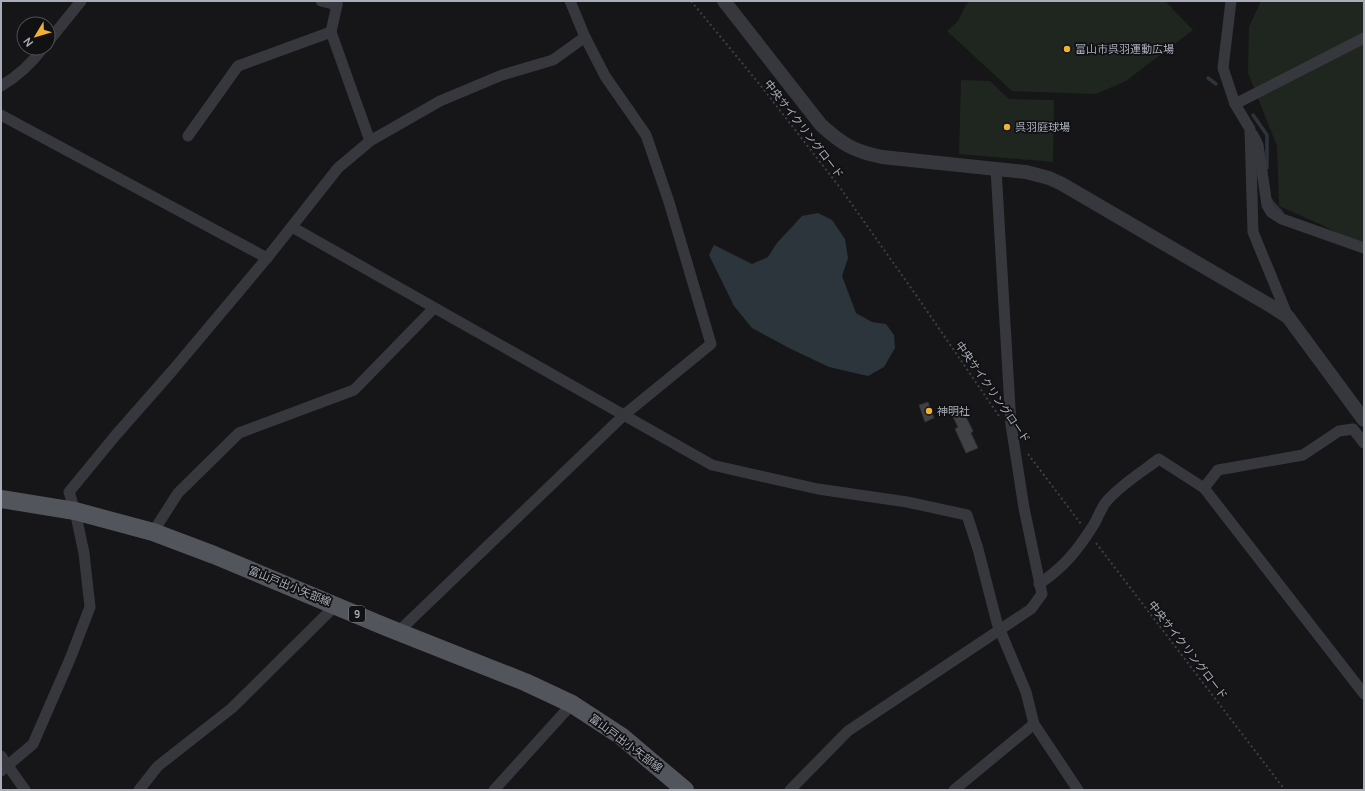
<svg xmlns="http://www.w3.org/2000/svg" width="1365" height="791" viewBox="0 0 1365 791" font-family="Manrope,'Noto Sans JP',sans-serif">
  <rect width="100%" height="100%" fill="#161618"/>
  <!-- green -->
  <g fill="#1e261f">
    <polygon points="970,1 1165,1 1193,30 1126,81 1096,94 1012,91 947,31 958,21 966,5"/>
    <polygon points="1261,1 1364,1 1364,243 1354,242 1322,225 1279,206 1277,146 1248,73 1249,27"/>
    <polygon points="961,80 990,81 1009,99 1054,100 1053,162 959,154"/>
  </g>
  <!-- water -->
  <polygon fill="#2c353c" points="818,213 832,220 845,239 848,258 842,276 856,313 872,322 886,324 894,335 895,348 884,367 868,376 829,367 791,349 752,328 734,306 709,255 714,245 752,264 768,257 777,243 802,216"/>
  <g fill="none" stroke-linecap="round" stroke-linejoin="round">
    <!-- stream -->
    <g stroke="#2c353c" stroke-width="3.5">
      <polyline points="1208,78 1216,84"/>
      <polyline points="1253,115 1267,135 1267,168"/>
      <polyline points="1271,200 1272,202 1282,213"/>
    </g>
  </g>
  <!-- building -->
  <g fill="#404145" stroke="#303034">
    <polygon points="928,402 934,418 925,422 919,405"/>
    <polygon points="964,413 973,431 971,433 978,448 966,453 955,429 958,427 953,417"/>
  </g>
  <g fill="none" stroke-linecap="round" stroke-linejoin="round">
    <!-- path -->
    <g stroke="#3d3f44" stroke-width="2" stroke-dasharray="2 3" stroke-linecap="butt">
      <polyline points="691,1 761,86 841,189 916,295 999,416"/>
      <polyline points="1028,454 1081,524"/>
      <polyline points="1096,543 1285,790"/>
    </g>
    <!-- minor -->
    <g stroke="#37383d" stroke-width="11">
      <polyline points="321,1 337,5 337,1"/>
      <polyline points="1231,1 1223,68 1235,104 1250,129 1253,232 1288,317"/>
      <polyline points="337,5 331,32 370,141"/>
      <polyline points="48,42 81,1"/>
      <path d="M1 86C18 76 31 64 43 48"/>
      <polyline points="1235,104 1364,38"/>
      <polyline points="1,115 267,258"/>
      <polyline points="1253,135 1258,145 1267,205 1271,212 1282,219 1364,248"/>
      <polyline points="188,136 238,66 331,32"/>
      <polyline points="292,227 712,465 818,489 907,502 967,515 978,549 997,623 1026,692 1034,724 1078,790"/>
      <polyline points="1204,488 1364,694"/>
      <polyline points="153,532 178,493 239,433 354,390 434,308"/>
      <path d="M1039 584C1064 567 1077 551 1093 526 1098 518 1101 508 1106 502 1119 486 1143 471 1159 459L1204 488 1218 470 1303 455 1339 431 1353 429 1364 443"/>
      <polyline points="398,632 624,415 711,344 669,202 646,135 605,76 585,37 570,1"/>
      <polyline points="1,756 25,790"/>
      <polyline points="1,771 33,744 70,659 90,607 84,553 75,511 69,492 115,436 173,370 267,258 338,168 370,141 440,101 502,75 553,60 585,37"/>
      <polyline points="139,790 158,766 232,708 336,605"/>
      <polyline points="494,790 572,704"/>
      <polyline points="790,790 848,731 1031,609 1042,594 1024,508 1011,425 996,169"/>
      <polyline points="954,790 1034,724"/>
    </g>
    <!-- tertiary -->
    <path stroke="#37383d" stroke-width="14" d="M724 1 821 125C842 144 853 151 882 157L1026 172 1049 178 1062 184 1271 306 1288 317 1364 420"/>
    <!-- primary -->
    <polyline stroke="#53555c" stroke-width="18" points="1,499 75,511 153,532 214,555 386,627 525,682 572,704 621,736 685,790"/>
  </g>
  <!-- markers -->
  <g fill="#f2b134" stroke="#111113" stroke-width="1.5">
    <circle cx="1067" cy="49" r="4"/>
    <circle cx="1007" cy="127" r="4"/>
    <circle cx="929" cy="411" r="4"/>
  </g>
  <g text-anchor="middle" stroke-width="3.5" stroke-linejoin="round" paint-order="stroke">
    <!-- shield labels -->
    <rect fill="#111113" stroke="#7b7e86" stroke-width="1" x="349" y="606" width="16" height="16" rx="3"/>
    <g font-size="10" font-weight="bold" fill="#a8adb8">
      <text x="357" y="618">9</text>
    </g>
    <!-- poi labels -->
    <g font-size="11" fill="#a8adb8" stroke="#111113" text-anchor="start">
      <text x="1075" y="53">富山市呉羽運動広場</text>
      <text x="1015" y="131">呉羽庭球場</text>
      <text x="937" y="415">神明社</text>
    </g>
    <!-- street labels -->
    <g font-size="11" fill="#a8adb8" stroke="#111113">
      <text transform="translate(804 129) rotate(52)" y="4">中央サイクリングロード</text>
      <text transform="translate(993 392) rotate(55)" y="4">中央サイクリングロード</text>
      <text transform="translate(290 586) rotate(22)" y="4">富山戸出小矢部線</text>
      <text transform="translate(1188 650) rotate(52)" y="4">中央サイクリングロード</text>
      <text transform="translate(626 743) rotate(37)" y="4">富山戸出小矢部線</text>
    </g>
  </g>
  <!-- border -->
  <rect width="1365" height="791" fill="none" stroke="#a8adb8" stroke-width="4"/>
  <!-- north arrow -->
  <g transform="translate(36 36) rotate(232)"><circle r="19" fill="#111113" stroke="#4d4f55"/>
  <path d="M0-3L7 15L0 10L-7 15Z" fill="#f2b134"/>
  <text y="-6" font-size="11" font-weight="bold" text-anchor="middle" fill="#a8adb8">N</text>
  </g>
</svg>
